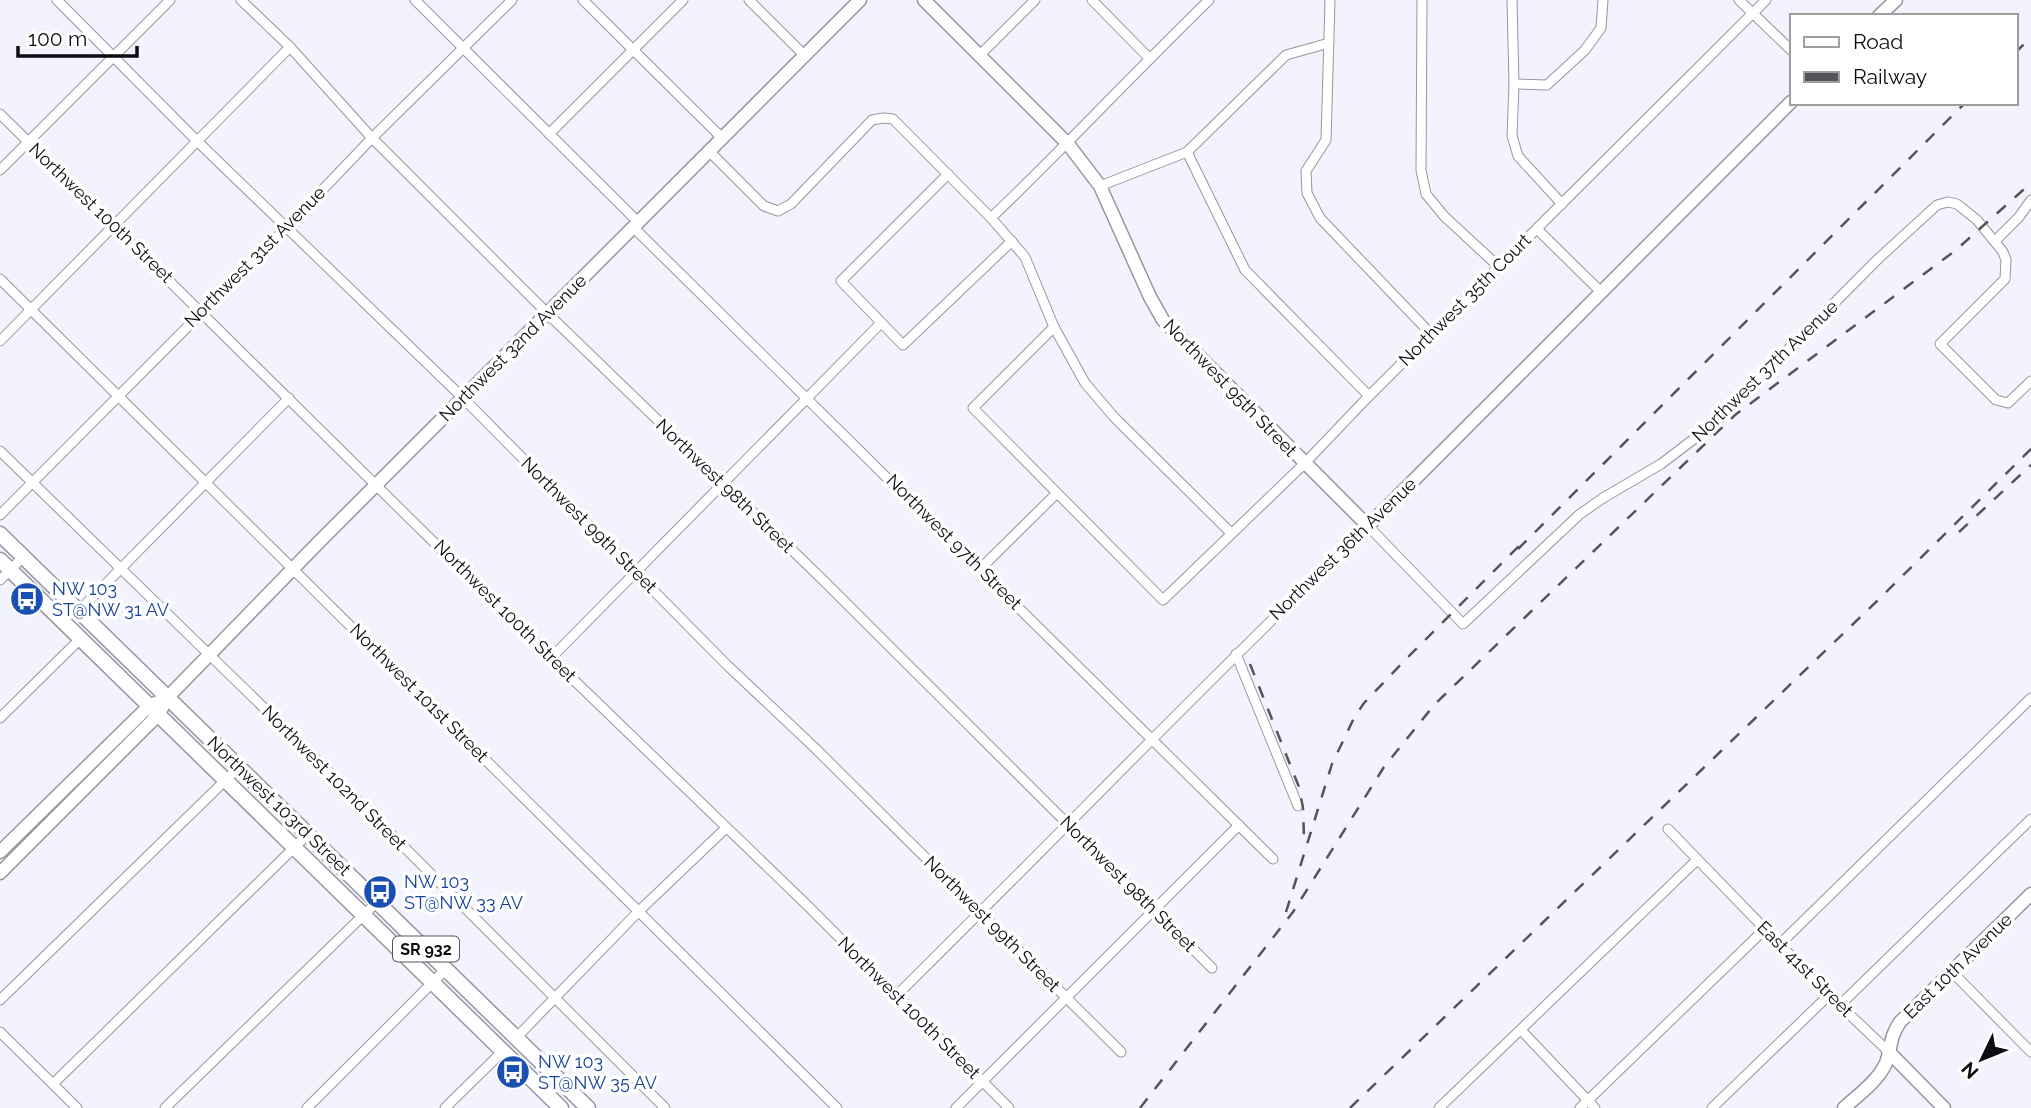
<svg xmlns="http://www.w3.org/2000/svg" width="2031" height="1108" viewBox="0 0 2031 1108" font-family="Raleway,sans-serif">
  <rect width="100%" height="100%" fill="#f3f3fe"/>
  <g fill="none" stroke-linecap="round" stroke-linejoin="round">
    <!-- street casing -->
    <g stroke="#9696a0" stroke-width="11">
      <g id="street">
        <polyline points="57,0 198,142 463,398 728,666 815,748 1121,1052"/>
        <polyline points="241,0 290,47 372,138 547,313 824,581 1212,968"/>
        <polyline points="415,0 638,222"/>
        <polyline points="583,0 722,138"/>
        <polyline points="749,0 804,55"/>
        <polyline points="1092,0 1149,58"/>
        <polyline points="1330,0 1326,140 1306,171 1307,193 1320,218 1431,334"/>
        <polyline points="1422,0 1421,170 1426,194 1444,216 1499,267"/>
        <polyline points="1512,0 1514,84 1512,136 1518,156 1562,204"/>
        <polyline points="1739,0 1791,50"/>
        <polyline points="980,55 1035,0"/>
        <polyline points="1514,84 1547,85 1585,50 1601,28 1603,0"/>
        <polyline points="0,114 551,658 810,908 1009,1108"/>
        <polyline points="549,134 683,0"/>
        <polyline points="709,151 764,206 778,211 791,204 872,120 884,118 893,119 991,218 1025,257 1054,327 1085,383 1114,417 1231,533"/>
        <polyline points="1187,152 1245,270 1369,396"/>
        <polyline points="0,170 170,0"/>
        <polyline points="948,174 841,281 903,345 1012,241"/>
        <polyline points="1100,186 1187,152 1286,55 1329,43"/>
        <path d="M991 218C1065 147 1135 72 1209 0"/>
        <polyline points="633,227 1273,859"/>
        <polyline points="1537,229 1602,293"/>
        <polyline points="1996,240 2019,217 2031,200"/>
        <polyline points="0,279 837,1108"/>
        <polyline points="1054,327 973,408 1163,600 1304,464 1369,396 1766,0"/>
        <polyline points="0,341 290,47"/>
        <polyline points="0,451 299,742 665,1108"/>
        <polyline points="0,515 286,228 372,138 512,0"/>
        <polyline points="981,568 1056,494"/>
        <polyline points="0,580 24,556"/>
        <polyline points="79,611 289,398"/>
        <polyline points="1236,654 1298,806"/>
        <polyline points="551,658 881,323"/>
        <polyline points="0,718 81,638"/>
        <polyline points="1668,829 1829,995 1888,1051"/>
        <polyline points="1781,943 2031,698"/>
        <polyline points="1952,972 2031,1052"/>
        <path d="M896 996C1054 840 1208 680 1368 526L1463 624 1580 514 1603 498 1661 464 1715 423 1879 258 1937 205 1948 202 1957 204 1977 220 2003 252 2006 260 2005 279 1940 344 1996 400 2008 403 2031 381"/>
        <polyline points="0,1000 239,767"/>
        <polyline points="1840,1005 2031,819"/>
        <polyline points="1521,1030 1595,1108"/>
        <polyline points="0,1032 77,1108"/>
        <polyline points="516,1038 639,911 726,828"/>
        <polyline points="53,1084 308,834"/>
        <polyline points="165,1108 377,902"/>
        <polyline points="307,1108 446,969"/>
        <polyline points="445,1108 503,1051"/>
        <polyline points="956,1108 1239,825"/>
        <polyline points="1439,1108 1697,860"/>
        <polyline points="1580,1108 1765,929"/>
        <polyline points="1712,1108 1829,995"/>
      </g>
    </g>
    <!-- secondary casing -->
    <g stroke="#9696a0" stroke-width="15">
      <g id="secondary">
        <polyline points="924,0 1068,144 1100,186 1150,297 1163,320 1368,526 1791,102"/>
        <polyline points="1879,16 1896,0"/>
        <polyline points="0,852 149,706 158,702"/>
        <polyline points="0,873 158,715 168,697 319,542 860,0"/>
        <polyline points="1888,1051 1944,1108"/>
        <path d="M1844 1108C1858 1095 1878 1081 1886 1063 1892 1047 1889 1038 1900 1022L2031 894"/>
      </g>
    </g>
    <!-- primary casing -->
    <g stroke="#9696a0" stroke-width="17">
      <g id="primary">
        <polyline points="0,534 588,1108"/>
        <polyline points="0,560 561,1108"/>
      </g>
    </g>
    <!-- street -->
    <use href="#street" stroke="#fff" stroke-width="9"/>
    <!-- secondary -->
    <use href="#secondary" stroke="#fff" stroke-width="12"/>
    <!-- primary -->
    <use href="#primary" stroke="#fff" stroke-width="14"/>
    <!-- rail -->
    <g stroke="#55545a" stroke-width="2.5" stroke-dasharray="12 12" stroke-linecap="butt">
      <polyline points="2015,53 2031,37"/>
      <polyline points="1959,532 2031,465"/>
      <polyline points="1518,549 1965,103"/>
      <polyline points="1250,664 1299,787 1303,808 1304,838"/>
      <polyline points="1286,912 1332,764 1354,718 1364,703 1409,656 1524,541"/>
      <polyline points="1140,1108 1293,912 1384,767 1435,704 1735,415 1956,250 2031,183"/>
      <polyline points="1350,1108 1876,602 2031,449"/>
    </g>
  </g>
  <!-- icons -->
  <defs>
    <g id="bus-disc" transform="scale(1.75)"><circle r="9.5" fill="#1a4fb4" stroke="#fff"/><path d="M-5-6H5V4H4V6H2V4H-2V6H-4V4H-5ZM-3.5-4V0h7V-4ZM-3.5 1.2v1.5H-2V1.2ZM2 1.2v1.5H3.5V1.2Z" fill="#fff"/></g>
  </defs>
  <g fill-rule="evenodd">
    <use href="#bus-disc" x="27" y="599"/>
    <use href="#bus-disc" x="380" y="892"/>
    <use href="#bus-disc" x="513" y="1072"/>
  </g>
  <g text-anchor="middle" stroke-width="7" stroke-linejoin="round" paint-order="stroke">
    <!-- shield labels -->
    <rect fill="#fff" stroke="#565558" stroke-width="2" x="393" y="936.5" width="66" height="25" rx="5"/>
    <g font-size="16" font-weight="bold" fill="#0d0c10">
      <text x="426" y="955">SR 932</text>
    </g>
    <!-- street labels -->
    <g font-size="18" fill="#0d0c10" stroke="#fff">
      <text transform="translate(101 213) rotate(44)" y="6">Northwest 100th Street</text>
      <text transform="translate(255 257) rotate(-45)" y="6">Northwest 31st Avenue</text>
      <text transform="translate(1465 300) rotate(-45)" y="6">Northwest 35th Court</text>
      <text transform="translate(513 348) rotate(-45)" y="6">Northwest 32nd Avenue</text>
      <text transform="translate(1765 371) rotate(-44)" y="6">Northwest 37th Avenue</text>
      <text transform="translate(1230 388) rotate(46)" y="6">Northwest 95th Street</text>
      <text transform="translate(725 486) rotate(44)" y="6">Northwest 98th Street</text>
      <text transform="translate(589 525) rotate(45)" y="6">Northwest 99th Street</text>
      <text transform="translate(954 542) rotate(45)" y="6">Northwest 97th Street</text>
      <text transform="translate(1343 549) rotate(-44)" y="6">Northwest 36th Avenue</text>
      <text transform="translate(505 611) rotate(45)" y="6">Northwest 100th Street</text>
      <text transform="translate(419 693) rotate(45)" y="6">Northwest 101st Street</text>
      <text transform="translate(334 778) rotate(45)" y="6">Northwest 102nd Street</text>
      <text transform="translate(279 806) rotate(44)" y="6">Northwest 103rd Street</text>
      <text transform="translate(1128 884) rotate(45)" y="6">Northwest 98th Street</text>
      <text transform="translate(992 924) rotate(45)" y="6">Northwest 99th Street</text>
      <text transform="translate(1958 966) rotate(-44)" y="6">East 10th Avenue</text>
      <text transform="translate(1805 969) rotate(45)" y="6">East 41st Street</text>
      <text transform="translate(909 1008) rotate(45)" y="6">Northwest 100th Street</text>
    </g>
    <!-- transit labels -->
    <g font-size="18" fill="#164399" stroke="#fff" text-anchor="start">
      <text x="52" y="595">NW 103<tspan x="52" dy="21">ST@NW 31 AV</tspan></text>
      <text x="404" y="888">NW 103<tspan x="404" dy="21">ST@NW 33 AV</tspan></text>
      <text x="538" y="1068">NW 103<tspan x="538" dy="21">ST@NW 35 AV</tspan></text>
    </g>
  </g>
  <!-- legend -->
  <rect x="1790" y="14" width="228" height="91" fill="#ffffff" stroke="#9e9e9f" stroke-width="2"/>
  <rect x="1804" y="37" width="35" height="10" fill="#ffffff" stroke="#9e9e9f" stroke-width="2"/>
  <text x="1853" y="49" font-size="21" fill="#0d0c10">Road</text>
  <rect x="1804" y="72" width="35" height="10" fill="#55545a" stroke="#9e9e9f" stroke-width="2"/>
  <text x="1853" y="84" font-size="21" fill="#0d0c10">Railway</text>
  <!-- north arrow -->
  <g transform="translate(1982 1059) rotate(227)" stroke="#ffffff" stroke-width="5" paint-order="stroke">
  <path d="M0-5L12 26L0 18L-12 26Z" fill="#0d0c10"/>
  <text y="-10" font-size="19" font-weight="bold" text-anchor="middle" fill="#0d0c10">N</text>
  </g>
  <!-- scale -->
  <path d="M18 46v10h119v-10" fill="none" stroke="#0d0c10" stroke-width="3.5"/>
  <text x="28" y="46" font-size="21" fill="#0d0c10" stroke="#ffffff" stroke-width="5" paint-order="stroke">100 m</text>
</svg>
